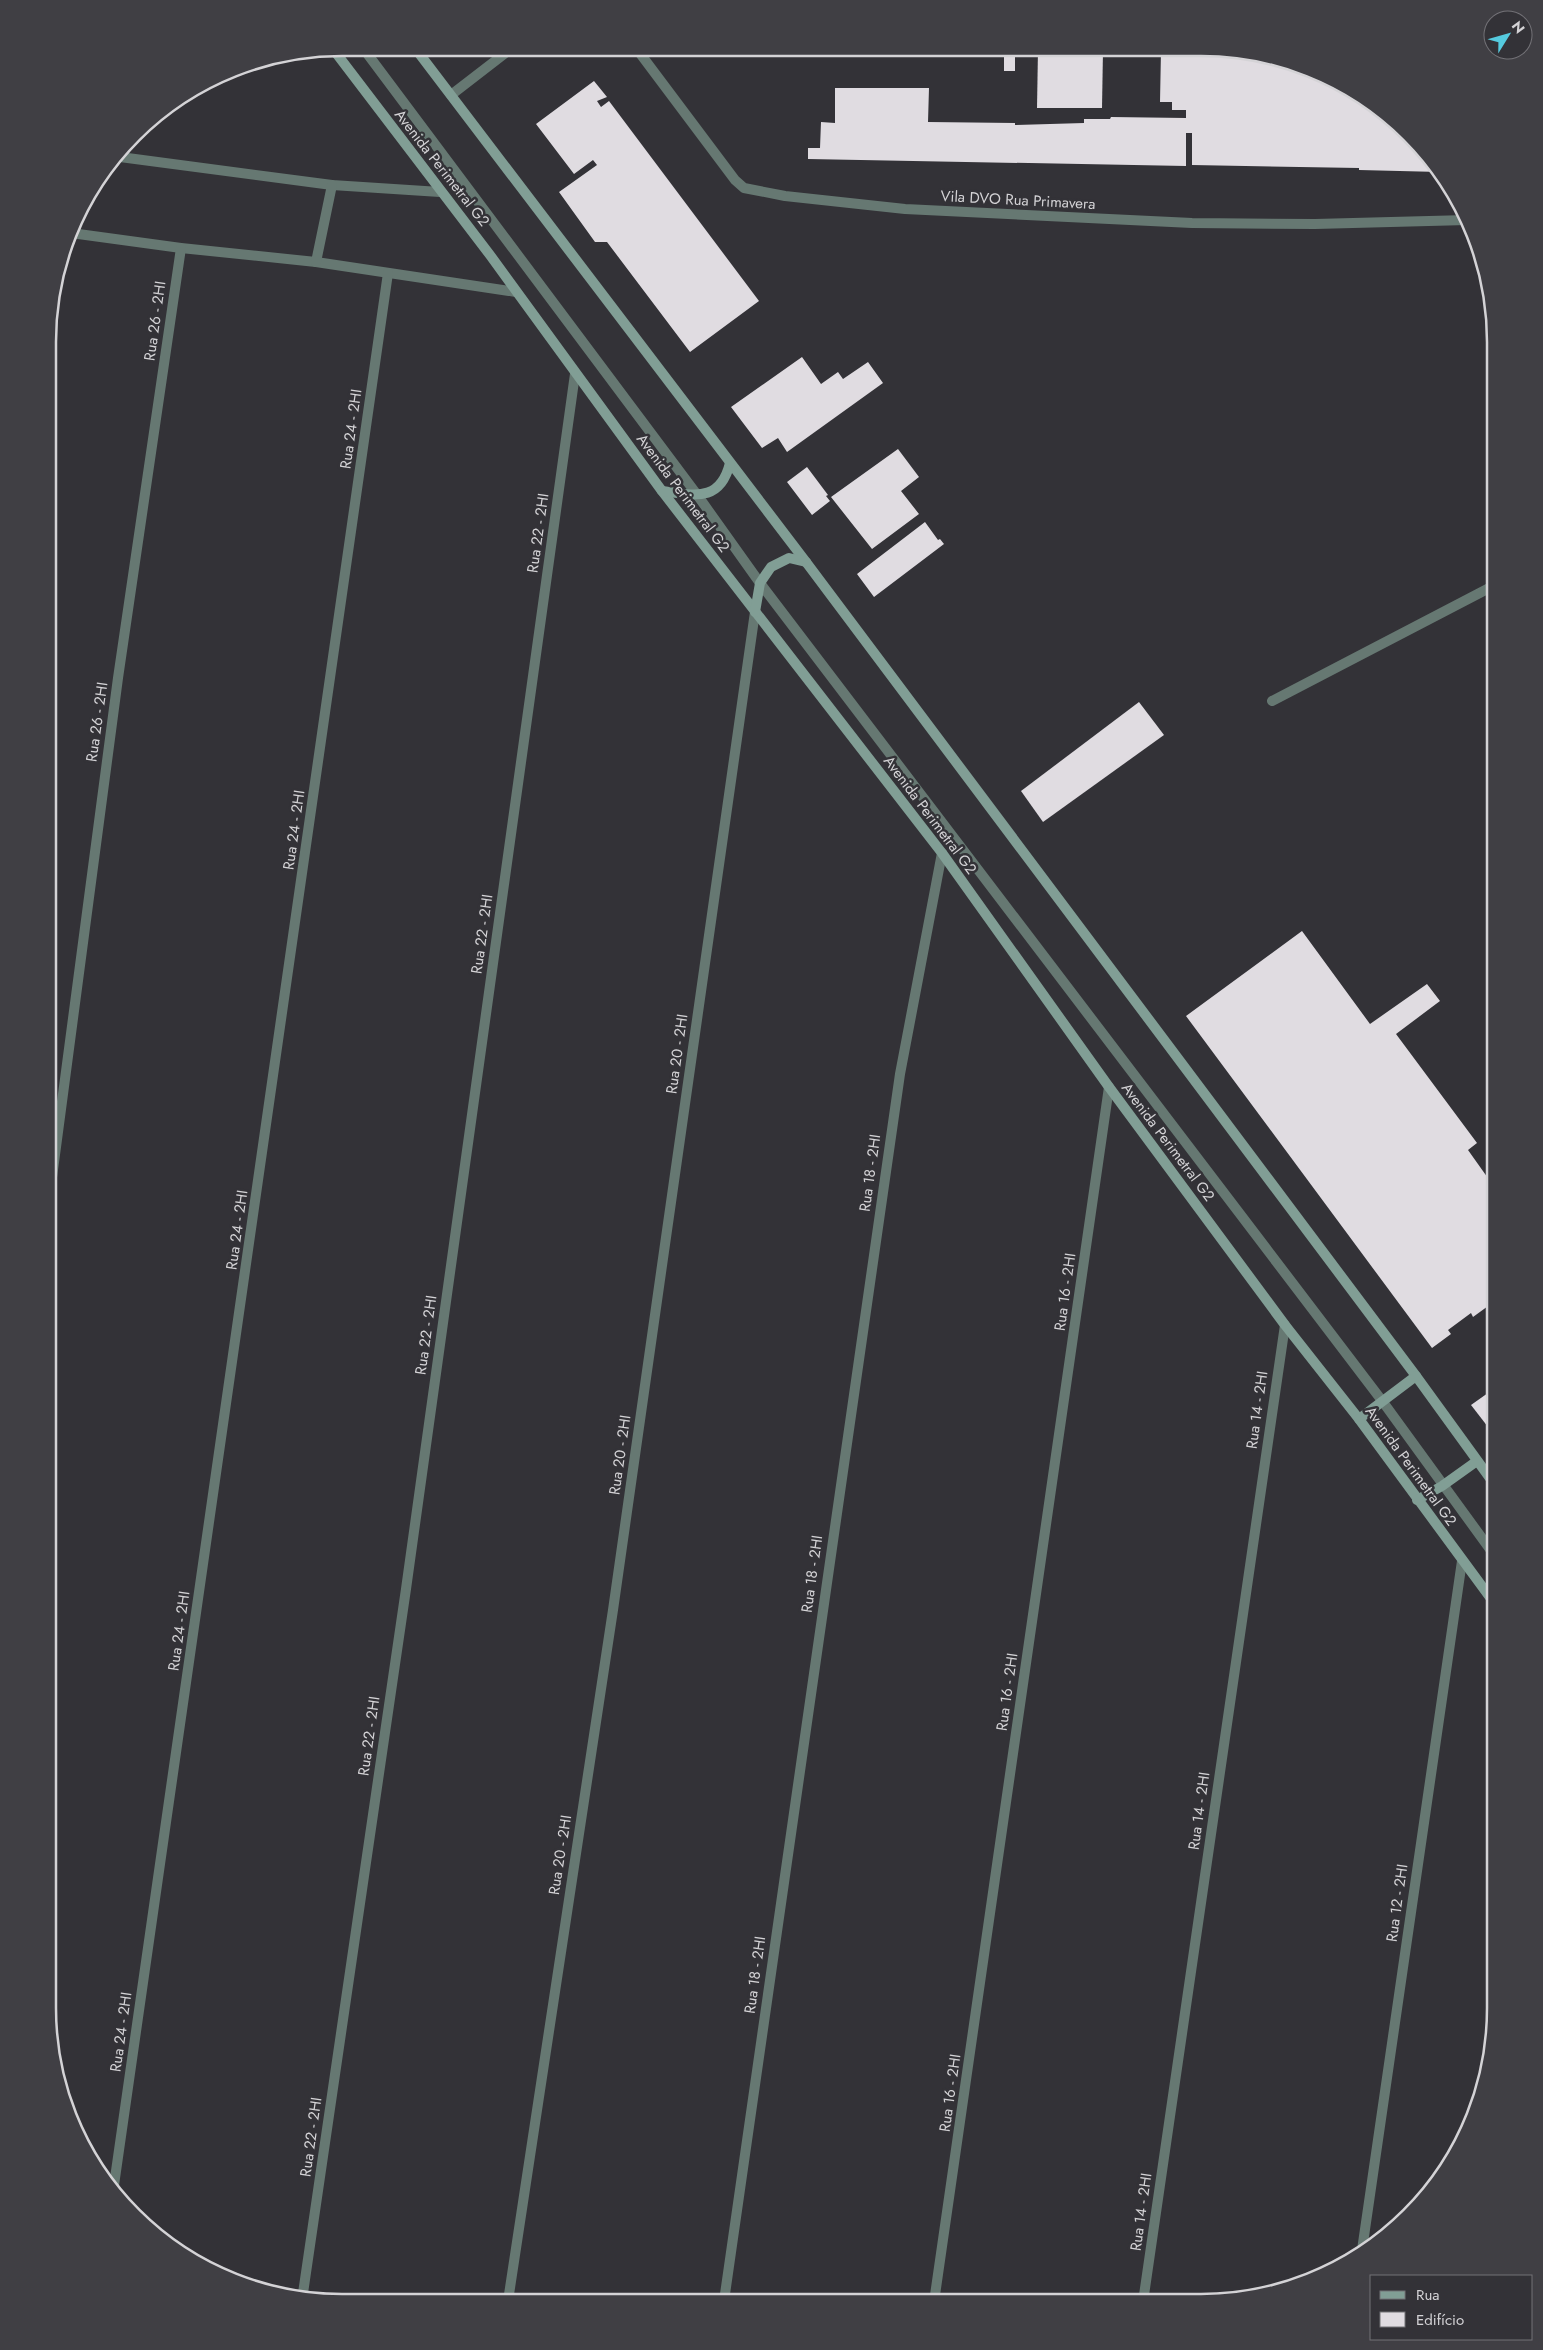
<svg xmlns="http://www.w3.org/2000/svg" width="1543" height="2350" viewBox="0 0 1543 2350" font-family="Jost,sans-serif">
  <rect width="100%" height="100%" fill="#333237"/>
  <!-- building -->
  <g fill="#e0dce1">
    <rect x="1004" y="49" width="11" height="22"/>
    <polygon points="1038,49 1103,50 1102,108 1037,108"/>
    <polygon points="1161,50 1239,50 1314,70 1380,109 1434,163 1440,172 1359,170 1359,168 1192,165 1192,133 1186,133 1186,166 808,159 808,148 820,148 821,122 835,123 835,88 929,88 928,122 1015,123 1015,125 1084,123 1084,119 1110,119 1111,117 1186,118 1186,110 1172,110 1172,102 1160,102"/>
    <polygon points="594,81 607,97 597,101 601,107 609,101 759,301 690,352 607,242 595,242 559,192 597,165 593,160 574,174 536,124"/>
    <polygon points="802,357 821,384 838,372 843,379 868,362 883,383 787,452 778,438 762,448 731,407"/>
    <polygon points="898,449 919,477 901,491 919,514 872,549 831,497"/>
    <polygon points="807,467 828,495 826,496 830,501 812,515 787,482"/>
    <polygon points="925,522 938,540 940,539 944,544 874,597 857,574"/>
    <polygon points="1139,702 1164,735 1043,822 1021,791"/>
    <polygon points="1302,931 1370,1024 1427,984 1440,1001 1396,1034 1477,1143 1468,1150 1495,1188 1495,1216 1486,1223 1495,1235 1495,1301 1473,1317 1471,1313 1448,1330 1451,1334 1432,1348 1186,1016"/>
    <polygon points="1495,1388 1495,1436 1471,1405"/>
  </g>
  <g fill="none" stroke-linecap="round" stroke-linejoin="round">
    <!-- lane -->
    <g stroke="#667872" stroke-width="10">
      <polyline points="451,95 512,48"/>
      <polyline points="1495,882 1495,879"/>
    </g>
    <!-- street -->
    <g stroke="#667872" stroke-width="10">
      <polyline points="363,48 698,496 760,583 1383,1402 1495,1556"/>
      <polyline points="636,48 735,180 744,188 785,196 905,209 1192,223 1315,224 1467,220"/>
      <polyline points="120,157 332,185 440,192"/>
      <polyline points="71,233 181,248 316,262 516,292"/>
      <polyline points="316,262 332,185"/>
      <polyline points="1272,701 1495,585"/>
      <polyline points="49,1200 118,678 181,248"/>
      <polyline points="113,2192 388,273"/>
      <polyline points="1362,2250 1462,1561"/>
      <polyline points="302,2300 406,1589 575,374"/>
      <polyline points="508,2301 613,1610 755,612"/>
      <polyline points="724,2301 900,1074 942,853"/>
      <polyline points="934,2302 1109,1087"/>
      <polyline points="1143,2302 1285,1325"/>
    </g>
    <!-- secondary -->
    <g stroke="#819e95" stroke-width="10">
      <polyline points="415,48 806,562 1416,1376 1495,1485"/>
      <polyline points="333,49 490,255 662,491 942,853 1109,1087 1285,1325 1359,1419 1495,1604"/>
      <path d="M662 491C694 495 720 503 730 463"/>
      <polyline points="755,612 760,583 771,567 789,558 806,562"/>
      <polyline points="1359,1419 1416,1376"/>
      <polyline points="1417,1500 1442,1486 1477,1461"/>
    </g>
  </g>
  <g text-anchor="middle" stroke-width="5" stroke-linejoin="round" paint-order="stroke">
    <!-- street labels -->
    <g font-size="15" fill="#d4d3d6" stroke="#333237">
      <text transform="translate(442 168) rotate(52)" y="5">Avenida Perimetral G2</text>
      <text transform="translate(1018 200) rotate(3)" y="5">Vila DVO Rua Primavera</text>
      <text transform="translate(155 321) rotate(-82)" y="5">Rua 26 - 2HI</text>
      <text transform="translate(351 429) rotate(-82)" y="5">Rua 24 - 2HI</text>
      <text transform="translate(683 493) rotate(53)" y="5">Avenida Perimetral G2</text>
      <text transform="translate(538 533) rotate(-82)" y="5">Rua 22 - 2HI</text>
      <text transform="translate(97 722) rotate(-82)" y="5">Rua 26 - 2HI</text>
      <text transform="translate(930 815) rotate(53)" y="5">Avenida Perimetral G2</text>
      <text transform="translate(294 830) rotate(-82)" y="5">Rua 24 - 2HI</text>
      <text transform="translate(482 934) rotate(-82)" y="5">Rua 22 - 2HI</text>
      <text transform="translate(677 1054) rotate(-82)" y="5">Rua 20 - 2HI</text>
      <text transform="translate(1168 1142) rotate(53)" y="5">Avenida Perimetral G2</text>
      <text transform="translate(870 1173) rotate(-82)" y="5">Rua 18 - 2HI</text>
      <text transform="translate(237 1230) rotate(-82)" y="5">Rua 24 - 2HI</text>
      <text transform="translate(1065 1292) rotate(-82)" y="5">Rua 16 - 2HI</text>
      <text transform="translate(426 1335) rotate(-82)" y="5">Rua 22 - 2HI</text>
      <text transform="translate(1257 1410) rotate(-82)" y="5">Rua 14 - 2HI</text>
      <text transform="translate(620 1455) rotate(-82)" y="5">Rua 20 - 2HI</text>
      <text transform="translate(1411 1466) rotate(54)" y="5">Avenida Perimetral G2</text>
      <text transform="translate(812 1574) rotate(-82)" y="5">Rua 18 - 2HI</text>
      <text transform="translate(179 1631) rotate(-82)" y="5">Rua 24 - 2HI</text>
      <text transform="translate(1007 1692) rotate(-82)" y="5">Rua 16 - 2HI</text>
      <text transform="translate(369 1736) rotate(-82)" y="5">Rua 22 - 2HI</text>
      <text transform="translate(1199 1811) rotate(-82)" y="5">Rua 14 - 2HI</text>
      <text transform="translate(560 1855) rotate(-81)" y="5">Rua 20 - 2HI</text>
      <text transform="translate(1397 1903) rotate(-82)" y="5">Rua 12 - 2HI</text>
      <text transform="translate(755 1975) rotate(-82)" y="5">Rua 18 - 2HI</text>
      <text transform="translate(121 2032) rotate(-82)" y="5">Rua 24 - 2HI</text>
      <text transform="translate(950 2093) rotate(-82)" y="5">Rua 16 - 2HI</text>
      <text transform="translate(311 2137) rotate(-82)" y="5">Rua 22 - 2HI</text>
      <text transform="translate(1141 2212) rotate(-82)" y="5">Rua 14 - 2HI</text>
    </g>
  </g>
  <!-- crop -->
  <path d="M0 0H1543V2350H0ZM342 56H1201A286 286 0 0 1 1487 342V2008A286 286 0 0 1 1201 2294H342A286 286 0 0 1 56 2008V342A286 286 0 0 1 342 56Z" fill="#403f44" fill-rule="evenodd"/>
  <path fill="none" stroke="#d4d3d6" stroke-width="2.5" d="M342 56H1201A286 286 0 0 1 1487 342V2008A286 286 0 0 1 1201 2294H342A286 286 0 0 1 56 2008V342A286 286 0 0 1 342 56Z"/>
  <!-- legend -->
  <rect x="1370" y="2275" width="162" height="65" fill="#333237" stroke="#737277"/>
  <rect x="1380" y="2291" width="25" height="8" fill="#819e95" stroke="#737277"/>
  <text x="1416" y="2300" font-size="15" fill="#d4d3d6">Rua</text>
  <rect x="1380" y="2312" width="25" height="15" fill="#e0dce1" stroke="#737277"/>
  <text x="1416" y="2325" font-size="15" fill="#d4d3d6">Edifício</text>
  <!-- north arrow -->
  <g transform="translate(1508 35) rotate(53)"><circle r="24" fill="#333237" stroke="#737277"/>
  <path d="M0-4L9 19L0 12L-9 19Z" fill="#55cade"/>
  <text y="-8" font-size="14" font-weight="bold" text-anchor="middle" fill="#d4d3d6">N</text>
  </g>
</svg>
